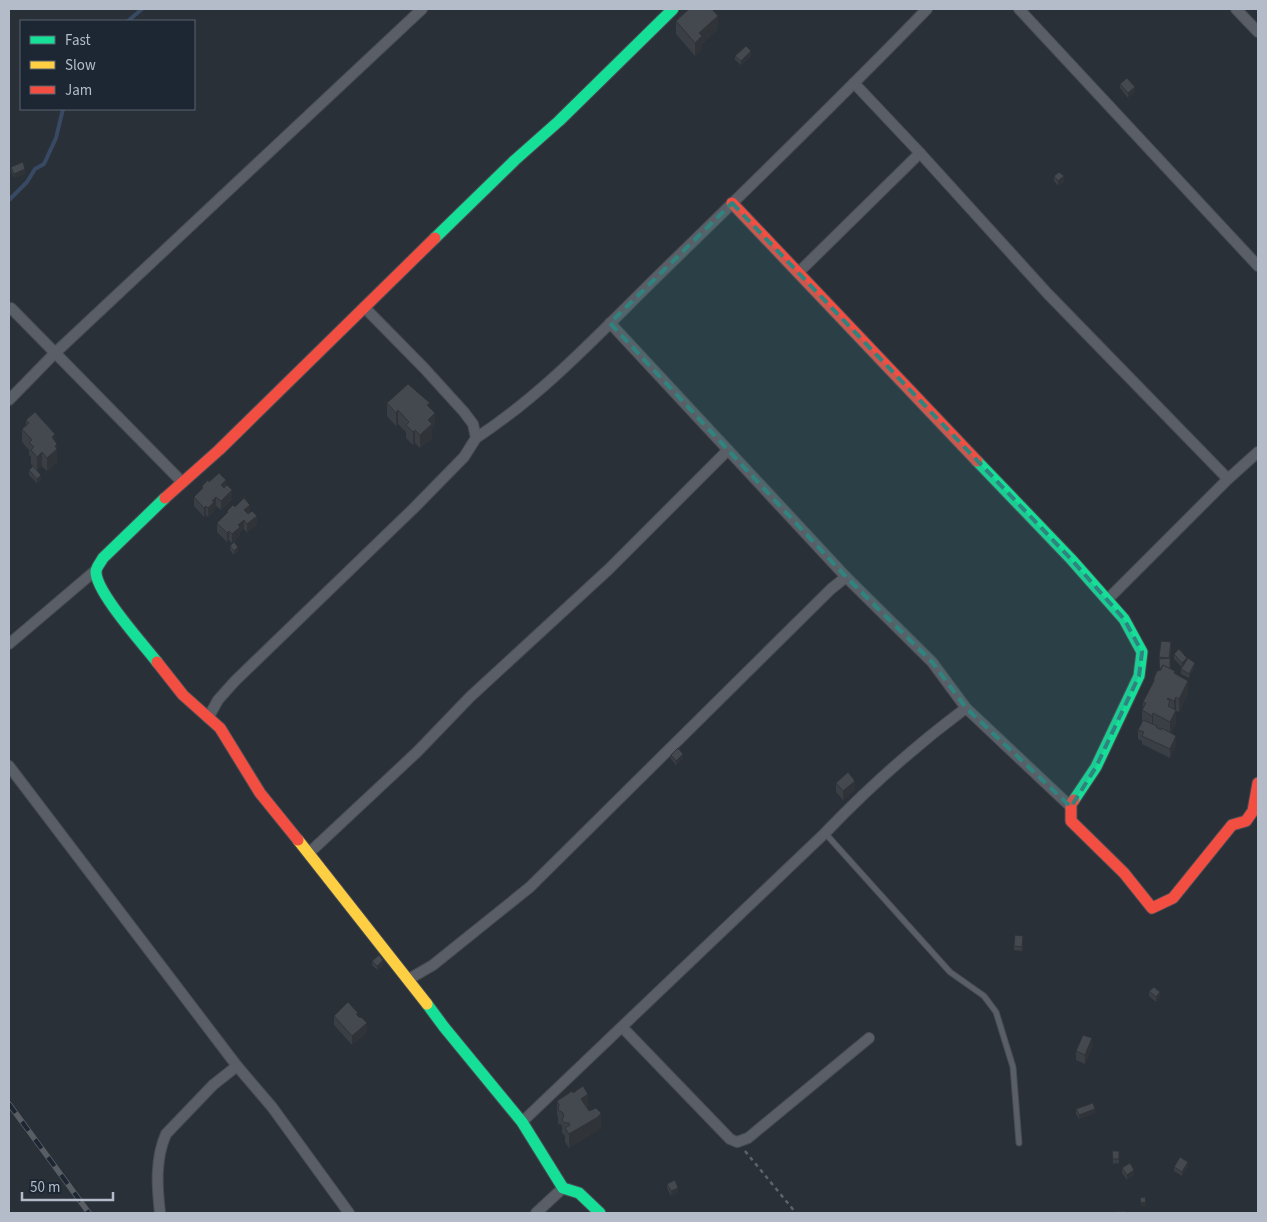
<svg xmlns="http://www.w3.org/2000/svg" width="1267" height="1222" viewBox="0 0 1267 1222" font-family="'Source Sans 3',sans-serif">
  <rect width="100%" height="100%" fill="#2a3038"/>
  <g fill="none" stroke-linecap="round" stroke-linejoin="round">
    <!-- stream -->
    <g stroke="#384963" stroke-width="4">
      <polyline points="128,21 142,9"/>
      <polyline points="9,200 27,182 35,169 44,164 56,138 63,109"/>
    </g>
    <!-- lane casing -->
    <g stroke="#484c53" stroke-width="7">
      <polyline id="lane" points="825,833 950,972 984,996 996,1012 1013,1067 1019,1143"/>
    </g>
    <!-- street casing -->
    <g stroke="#484c53" stroke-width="12">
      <g id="street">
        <polyline points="1019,9 1258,266"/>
        <polyline points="1236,9 1258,32"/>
        <polyline points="854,83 920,153 1048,294 1228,479"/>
        <polyline points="798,273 920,153"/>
        <polyline points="11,308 182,482"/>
        <polyline points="610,323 846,577 932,662 966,708 1071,807"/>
        <polyline points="9,400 55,353 422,9"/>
        <path d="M476 438C548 391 606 326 667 267 755 181 842 97 927 9"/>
        <polyline points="1107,600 1228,479 1258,452"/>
        <polyline points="9,644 96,570"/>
        <polyline points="208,718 218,700 235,681 414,508 464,457 476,438 473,424 464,412 424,368 365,308"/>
        <polyline points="9,766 237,1066"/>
        <polyline points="309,853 417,752 470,697 609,569 728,450"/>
        <polyline points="409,979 433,965 530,887 831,589 846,577"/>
        <polyline points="622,1027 730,1139 737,1142 748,1138 869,1038"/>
        <path d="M522 1122 825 833C869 787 915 746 966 708"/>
        <path d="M160 1213C157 1187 155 1159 166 1134L213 1085 237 1066 272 1107 349 1213"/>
        <polyline points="536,1213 563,1188"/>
      </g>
    </g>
    <!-- fast casing -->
    <g stroke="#484c53" stroke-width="13">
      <g id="fast">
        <polyline points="435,238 515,160 559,121 673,9"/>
        <polyline points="977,461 1071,559 1124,619 1142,652 1139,676 1096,767 1074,800"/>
        <path d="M157 662C143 644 96 592 96 572 96 567 101 562 103 558L165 498"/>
        <polyline points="427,1004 444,1027 522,1122 563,1188 579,1193 600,1213"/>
      </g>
    </g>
    <!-- slow casing -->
    <g stroke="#484c53" stroke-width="13">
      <polyline id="slow" points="298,840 427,1004"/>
    </g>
    <!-- jam casing -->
    <g stroke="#484c53" stroke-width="13">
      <g id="jam">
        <polyline points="732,203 977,461"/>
        <polyline points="165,498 219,450 435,238"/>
        <polyline points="157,662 183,695 220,728 260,793 298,840"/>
        <polyline points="1074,800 1071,804 1071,821 1124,873 1152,908 1173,898 1232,825 1246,821 1253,811 1258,783"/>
      </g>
    </g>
    <!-- path -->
    <polyline stroke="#5d636a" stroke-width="2.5" stroke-dasharray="4 4" stroke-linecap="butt" points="745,1151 796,1213"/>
    <!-- lane -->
    <use href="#lane" stroke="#5a5e66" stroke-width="5"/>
    <!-- street -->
    <use href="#street" stroke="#5a5e66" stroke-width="10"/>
    <!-- fast -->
    <use href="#fast" stroke="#16e098" stroke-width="11"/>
    <!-- slow -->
    <use href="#slow" stroke="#ffcf43" stroke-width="11"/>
    <!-- jam -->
    <use href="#jam" stroke="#f24e42" stroke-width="11"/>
    <!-- rail casing -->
    <g stroke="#595d64" stroke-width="5.5">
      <polyline id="rail" points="9,1104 89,1213"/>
    </g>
    <!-- rail -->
    <use href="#rail" stroke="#1d2633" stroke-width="4" stroke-dasharray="11" stroke-linecap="butt"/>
  </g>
  <!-- wall -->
  <g fill="#3a3f45">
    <polygon points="676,21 718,29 702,44 702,49 695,56 676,34"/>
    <polygon points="751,55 741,65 735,60 735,56"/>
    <polygon points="1120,84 1135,92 1128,98 1120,88"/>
    <polygon points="11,167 25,174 14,178 11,171"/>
    <polygon points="1054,176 1064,181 1058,186 1054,181"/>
    <polygon points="387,403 430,408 435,426 432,429 432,438 420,448 415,443 413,445 406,438 406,432 398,424 396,426 387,416"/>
    <polygon points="26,420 57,444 57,462 47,471 42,466 37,470 41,479 37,483 29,475 29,470 33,466 31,464 31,457 29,455 29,450 22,442 22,429 26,426"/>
    <polygon points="209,482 226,487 232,499 221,510 216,506 214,508 214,511 208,517 206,515 204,517 194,506 194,497 202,490 202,486"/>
    <polygon points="235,507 250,513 257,524 247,533 244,529 240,532 240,535 232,543 229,540 227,542 217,532 217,523 227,513 227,511"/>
    <polygon points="230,546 238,551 234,555 230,550"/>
    <polygon points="1171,647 1170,658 1170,669 1175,674 1188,694 1179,712 1176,711 1176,723 1171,733 1176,745 1170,758 1142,744 1142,741 1138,739 1138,730 1142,722 1142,710 1143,708 1143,702 1154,682 1154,678 1160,670 1159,657"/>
    <polygon points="1174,654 1187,659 1195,667 1189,678 1181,674 1181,669 1183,666 1182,667 1174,659"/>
    <polygon points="671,755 683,758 676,765 671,759"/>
    <polygon points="836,783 855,790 843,800 836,792"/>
    <polygon points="1023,940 1022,951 1014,950 1014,946"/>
    <polygon points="372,961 383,964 377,970 372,965"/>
    <polygon points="1149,991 1160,997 1156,1002 1149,996"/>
    <polygon points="334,1016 358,1016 367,1032 352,1045 334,1025"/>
    <polygon points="1092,1047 1085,1064 1076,1060 1076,1051"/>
    <polygon points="573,1093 588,1108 587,1108 601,1126 598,1130 569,1148 565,1142 565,1136 562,1133 562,1125 558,1124 558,1117 557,1115 557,1101"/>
    <polygon points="1076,1109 1095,1113 1079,1119 1076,1114"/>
    <polygon points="1112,1151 1119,1151 1119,1163 1113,1164"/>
    <polygon points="1174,1167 1188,1167 1182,1176 1174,1171"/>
    <polygon points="1122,1168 1134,1175 1127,1180 1122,1173"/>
    <polygon points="667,1184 678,1192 671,1196 667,1188"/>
  </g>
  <!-- shaded-wall -->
  <g fill="#303338">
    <polygon points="718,16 718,29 702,44 702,49 695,56 695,43 699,33"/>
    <polygon points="751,51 751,55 741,65 741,61"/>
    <polygon points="1135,87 1135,92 1128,98 1128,93"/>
    <polygon points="25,169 25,174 14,178 14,174"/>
    <polygon points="1064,176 1064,181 1058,186 1058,181"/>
    <polygon points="398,410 398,424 396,426 396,413"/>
    <polygon points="435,413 435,426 432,429 432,438 420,448 420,435 428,420"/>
    <polygon points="415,430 415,443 413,445 413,432"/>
    <polygon points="55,434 55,445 57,444 57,462 47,471 47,458 52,437"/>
    <polygon points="42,452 42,466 37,471 37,457"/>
    <polygon points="41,475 41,479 37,483 37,479"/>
    <polygon points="226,480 226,489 221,494 221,485"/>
    <polygon points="232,490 232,499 221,510 221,501"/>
    <polygon points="216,497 216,506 214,508 214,511 208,517 208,508 212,501"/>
    <polygon points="250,505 250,514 244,519 244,510"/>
    <polygon points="206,506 206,515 204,517 204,508"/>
    <polygon points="257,516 257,524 247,533 247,524"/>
    <polygon points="244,520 244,529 240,532 240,535 232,543 232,534 238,525"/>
    <polygon points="229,531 229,540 227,542 227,533"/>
    <polygon points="238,547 238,551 234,555 234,551"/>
    <polygon points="1187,658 1187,662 1182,667 1182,663"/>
    <polygon points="1195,663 1195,667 1189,678 1189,674"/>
    <polygon points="1188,681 1188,694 1179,712 1179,699"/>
    <polygon points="1176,697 1176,723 1170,735 1170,722 1174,713 1174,701"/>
    <polygon points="1153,713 1153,726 1152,729 1152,716"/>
    <polygon points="1176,736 1176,745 1170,758 1170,749"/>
    <polygon points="683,754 683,758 676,765 676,761"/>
    <polygon points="855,781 855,790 843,800 843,791"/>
    <polygon points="383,960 383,964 377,970 377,966"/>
    <polygon points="1160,992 1160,997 1156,1002 1156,997"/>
    <polygon points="367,1023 367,1032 352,1045 352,1036"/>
    <polygon points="1092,1038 1092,1047 1085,1064 1085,1055"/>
    <polygon points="588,1094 588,1108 581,1112 581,1099"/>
    <polygon points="1095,1109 1095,1113 1079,1119 1079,1115"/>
    <polygon points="601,1113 601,1126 598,1130 569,1148 569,1134"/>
    <polygon points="10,1121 10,1130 9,1131 9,1123"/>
    <polygon points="1188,1162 1188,1167 1182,1176 1182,1172"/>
    <polygon points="1134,1170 1134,1175 1127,1180 1127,1175"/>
    <polygon points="678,1188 678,1192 671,1196 671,1191"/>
    <polygon points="1146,1202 1146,1206 1141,1207 1141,1203"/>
  </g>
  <!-- building -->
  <g fill="#444950" stroke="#303338">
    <polygon points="689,9 712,9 718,16 699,33 702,36 695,43 676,21"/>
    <polygon points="746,46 751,51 741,61 735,56"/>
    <polygon points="1127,78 1135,87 1128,93 1120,84"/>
    <polygon points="23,162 25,169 14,174 11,167"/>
    <polygon points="1059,172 1064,176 1058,181 1054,176"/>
    <polygon points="408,384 430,403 427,405 435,413 428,420 432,424 420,435 415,430 413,432 406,425 409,422 398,410 396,413 387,403"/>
    <polygon points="35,412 55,434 52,437 57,444 55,446 57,449 47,458 42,452 37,457 31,450 34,447 29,442 32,440 22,429 29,423 26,420"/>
    <polygon points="33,466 41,475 37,479 29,470"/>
    <polygon points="219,473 226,480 221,485 224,488 227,485 232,490 221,501 216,497 212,501 214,502 208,508 206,506 204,508 194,497 203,488 202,486 208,480 209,482"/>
    <polygon points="244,498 250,505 244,510 248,514 252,511 257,516 247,524 244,520 238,525 240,527 232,534 229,531 227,533 217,523 228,512 227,511 233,505 235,507"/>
    <polygon points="234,542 238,547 234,551 230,546"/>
    <polygon points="1161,641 1171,642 1169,658 1159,657"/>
    <polygon points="1179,649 1187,658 1182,663 1174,654"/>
    <polygon points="1170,658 1170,669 1163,665 1160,670 1159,659"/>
    <polygon points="1188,658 1195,663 1189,674 1181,669"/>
    <polygon points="1163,665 1175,671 1174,673 1188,681 1179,699 1176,697 1174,701 1168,698 1167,699 1170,701 1168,706 1176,710 1170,722 1153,713 1152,716 1142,710 1146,703 1143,702 1154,681 1154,678 1157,671 1161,670"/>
    <polygon points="1143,720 1157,726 1156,727 1161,730 1162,728 1176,736 1170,749 1142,736 1144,732 1138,730"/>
    <polygon points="678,748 683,754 676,761 671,755"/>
    <polygon points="848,772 855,781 843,791 836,783"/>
    <polygon points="1015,935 1023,936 1022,947 1014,946"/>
    <polygon points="379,955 383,960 377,966 372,961"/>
    <polygon points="1154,987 1160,992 1156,997 1149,991"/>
    <polygon points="348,1002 358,1013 356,1014 360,1018 361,1017 367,1023 352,1036 334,1016"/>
    <polygon points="1083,1035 1092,1038 1085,1055 1076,1051"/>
    <polygon points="583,1086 588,1094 581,1099 589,1111 596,1108 601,1113 598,1117 569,1134 565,1128 570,1125 569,1123 565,1123 562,1120 564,1115 562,1112 558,1110 559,1105 557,1101 572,1091 573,1093"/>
    <polygon points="1093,1103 1095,1109 1079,1115 1076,1109"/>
    <polygon points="1112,1151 1119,1151 1119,1159 1113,1159"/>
    <polygon points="1180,1157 1188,1162 1182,1172 1174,1167"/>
    <polygon points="1130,1163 1134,1170 1127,1175 1122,1168"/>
    <polygon points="675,1180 678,1188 671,1191 667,1184"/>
    <polygon points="1145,1197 1146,1202 1141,1203 1140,1198"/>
    <polygon points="1125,1211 1125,1213 1116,1213 1116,1212"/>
  </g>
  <!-- marked area -->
  <path fill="#308480" fill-opacity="0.2" stroke="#308480" stroke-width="4" stroke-dasharray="10 6" stroke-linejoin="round" d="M732 203 1071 559 1124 619 1142 652 1139 676 1096 767 1071 807 966 708 932 662 846 577 610 323Z"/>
  <!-- border -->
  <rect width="1267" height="1222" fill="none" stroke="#b4bcc9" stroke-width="20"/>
  <!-- legend -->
  <rect x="20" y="20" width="175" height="90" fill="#1d2633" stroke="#59626f"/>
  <rect x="30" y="36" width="25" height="8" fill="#16e098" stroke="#59626f"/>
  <text x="65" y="45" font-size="15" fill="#b4bcc9">Fast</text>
  <rect x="30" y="61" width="25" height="8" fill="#ffcf43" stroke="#59626f"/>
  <text x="65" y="70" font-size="15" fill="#b4bcc9">Slow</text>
  <rect x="30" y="86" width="25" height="8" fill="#f24e42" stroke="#59626f"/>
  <text x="65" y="95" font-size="15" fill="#b4bcc9">Jam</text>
  <!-- scale -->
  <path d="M22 1192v8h91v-8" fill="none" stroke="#b4bcc9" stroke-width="2.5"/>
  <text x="30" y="1192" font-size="15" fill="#b4bcc9" stroke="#1d2633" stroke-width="4" paint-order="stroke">50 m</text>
</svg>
